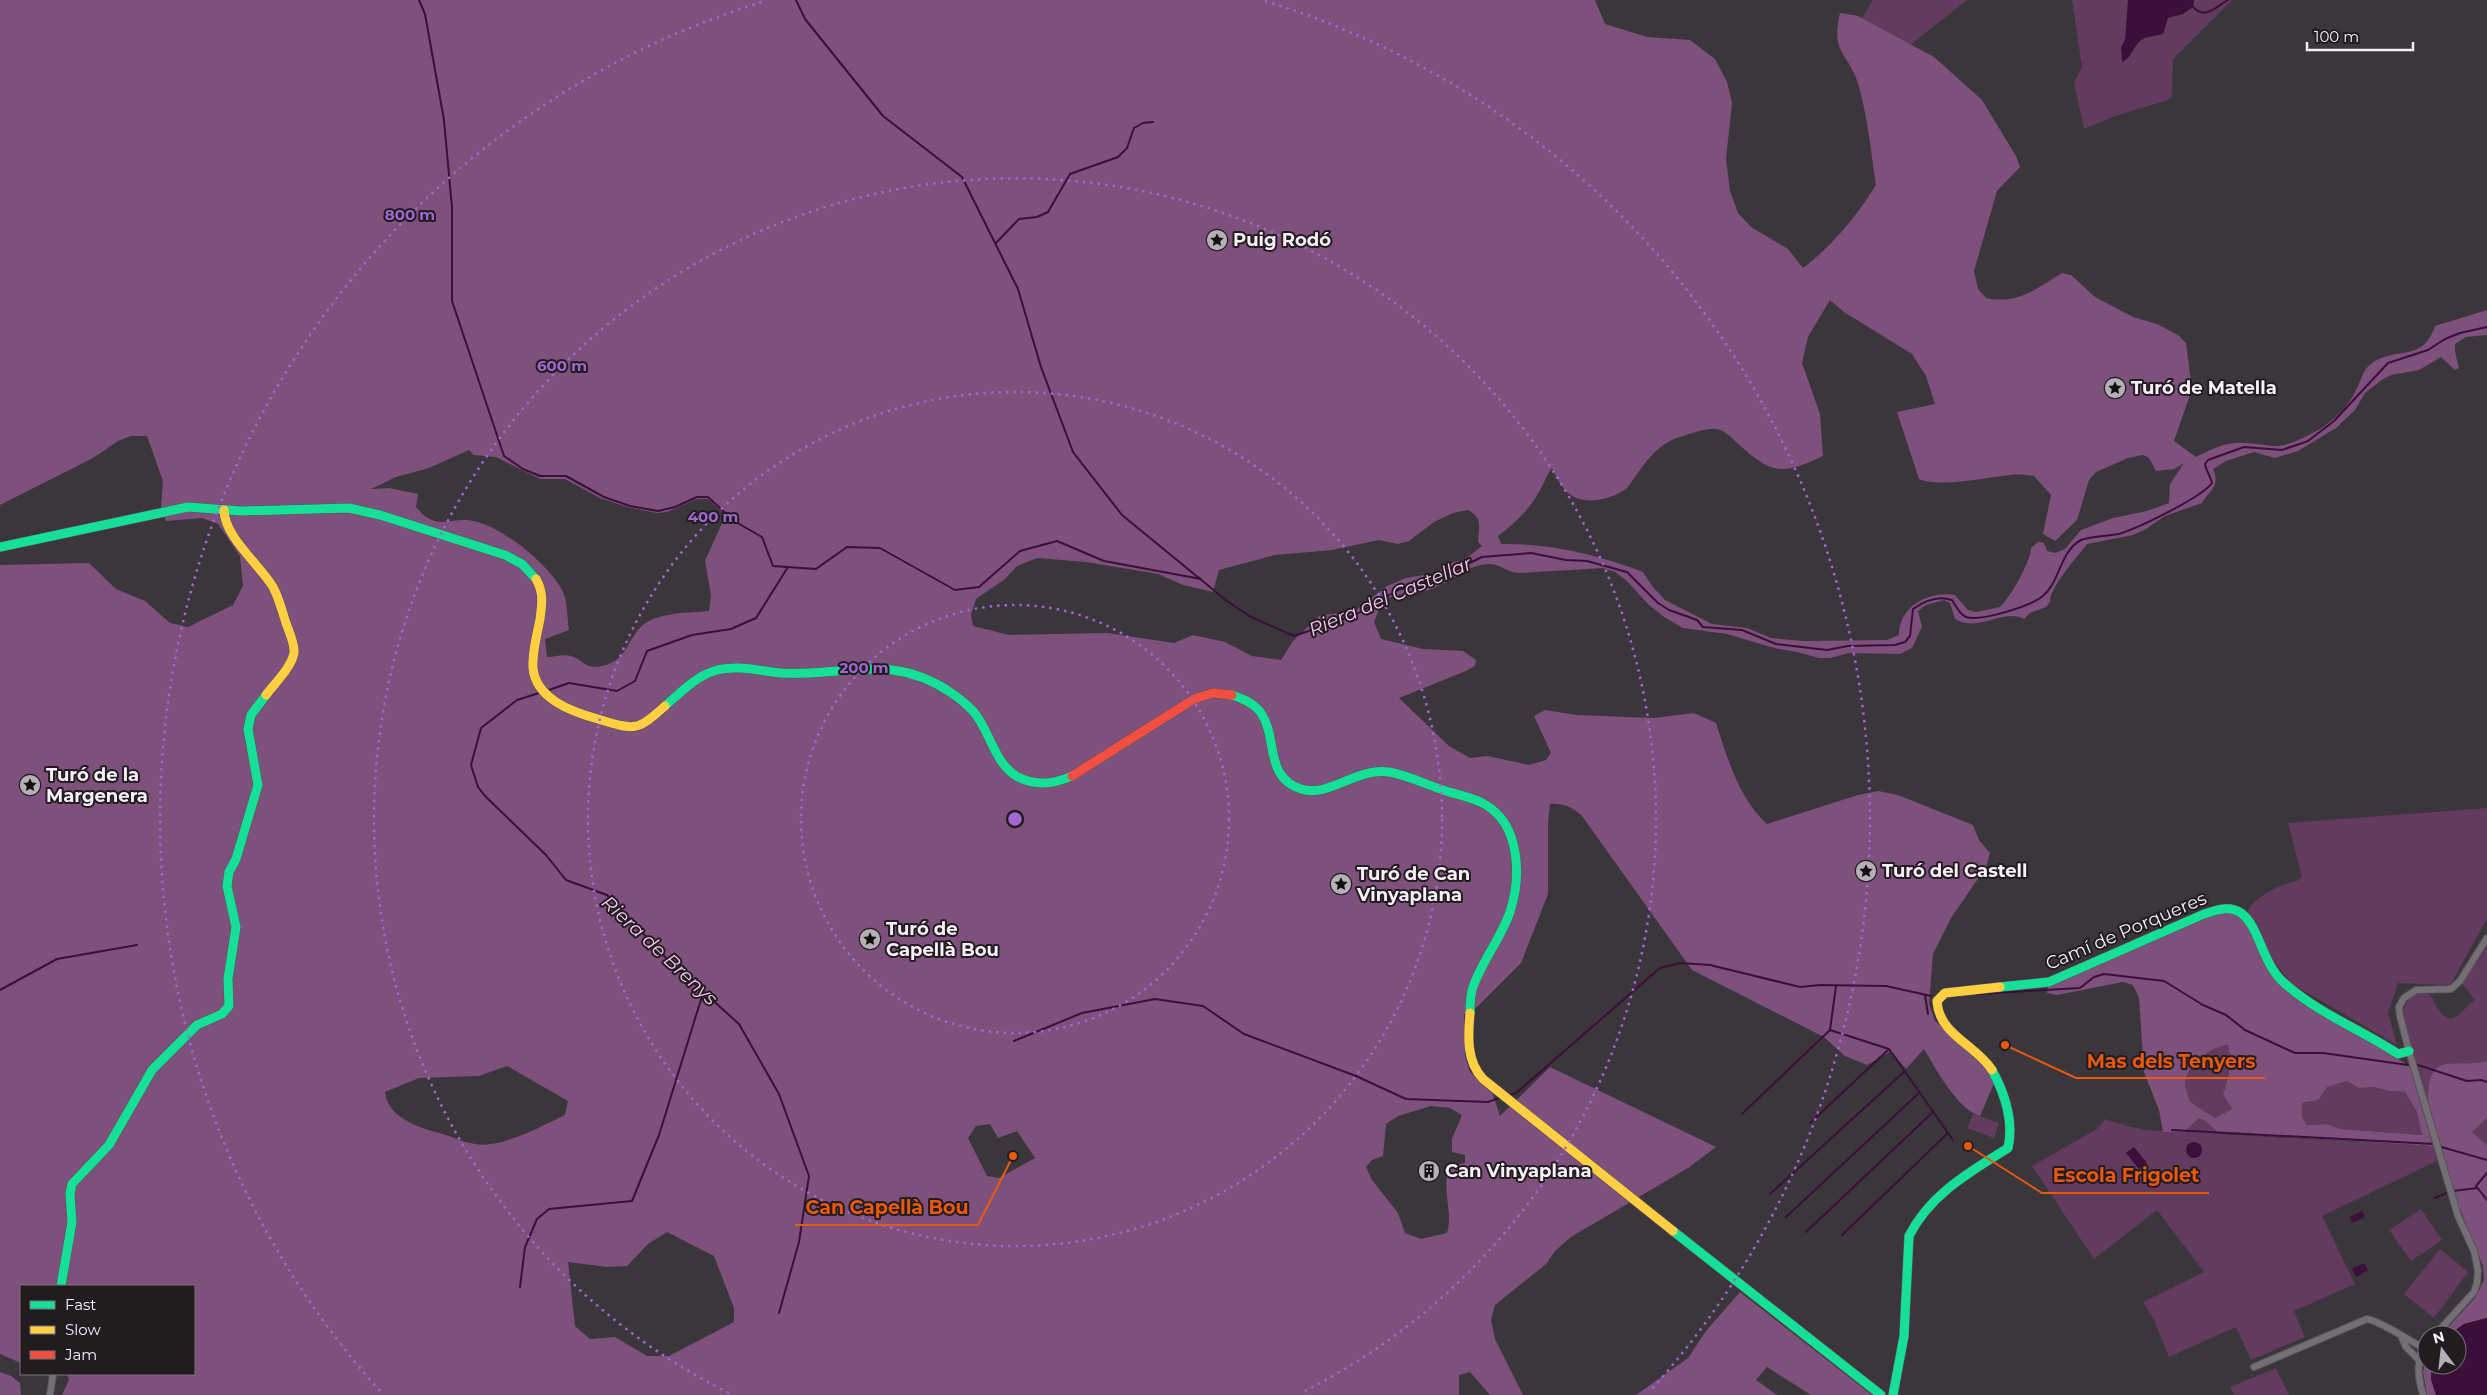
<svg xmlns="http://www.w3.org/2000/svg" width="2487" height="1395" viewBox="0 0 2487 1395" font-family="Montserrat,sans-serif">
  <rect width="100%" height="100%" fill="#3b363b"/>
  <!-- green -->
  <g fill="#623b5f">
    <polygon points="1873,0 1967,0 1910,45 1862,18"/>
    <polygon points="2072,0 2232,0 2173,59 2172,97 2168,100 2115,116 2084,129 2074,82 2082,67"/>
    <path d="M2487 808V919L2450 985 2398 983 2388 1013 2397 1045 2292 984 2267 953 2248 911C2252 899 2276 887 2288 883 2294 881 2296 883 2302 877L2288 823Z"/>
    <path d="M2487 947V1061C2454 1069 2427 1048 2428 1102L2403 1017C2404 1001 2413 989 2430 995 2434 999 2435 1005 2438 1009 2454 1031 2461 1009 2475 1000L2462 983Z"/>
    <path d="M2228 1045C2231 1064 2229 1076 2223 1094L2232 1109 2215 1118 2190 1102C2189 1097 2185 1088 2185 1083 2189 1064 2210 1047 2228 1045Z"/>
    <polygon points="2347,1081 2359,1088 2374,1087 2389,1091 2405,1092 2417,1112 2422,1135 2341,1129 2326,1124 2307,1125 2302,1117 2302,1102 2307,1103 2326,1087"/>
    <polygon points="1973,1114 1999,1123 1994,1138 1967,1128"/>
    <path d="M2199 1118 2206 1120 2218 1134 2433 1146 2437 1161 2322 1216 2355 1284 2294 1311 2305 1337 2251 1360 2236 1327 2169 1357 2153 1318 2143 1302 2204 1272 2157 1210 2094 1259 2032 1166 2097 1129 2105 1119C2135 1129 2171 1140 2199 1118Z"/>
    <polygon points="2486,1118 2487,1118 2487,1145 2472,1132"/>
    <polygon points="2421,1209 2442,1240 2411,1261 2389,1230"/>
    <polygon points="2440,1249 2468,1272 2434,1318 2404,1294"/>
    <polygon points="2276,1368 2289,1395 2234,1395 2230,1387"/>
  </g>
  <!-- forest -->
  <g fill="#7e507c" fill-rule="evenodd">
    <path d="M0 0H1595L1605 24 1647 37 1690 40 1715 59 1727 82 1732 103 1726 159 1730 191 1738 213 1751 227 1788 249 1803 268C1833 245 1856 217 1876 185 1871 153 1868 119 1859 87 1850 52 1830 56 1840 13L1858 16 1934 57 1982 100 2016 156 2020 167 1997 191 1974 271 1978 289 1986 298C2017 305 2038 288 2062 273L2071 275 2095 297 2133 317 2157 324 2178 335 2186 343 2192 389 2174 441 2196 457C2208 451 2221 444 2235 443 2248 442 2261 445 2273 446 2288 447 2307 436 2320 429 2335 419 2348 407 2356 390 2361 382 2362 370 2371 364 2396 345 2422 364 2435 326L2487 310V335L2466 337 2455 344V352L2459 368 2455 370 2441 357 2419 370 2391 375 2383 379 2365 393 2355 410 2336 428 2298 451 2275 458 2254 452 2226 461 2213 469C2221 487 2209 490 2202 503L2165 516 2146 529 2133 535 2087 544C2078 556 2049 588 2050 602L2046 607 2030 613 2024 619C2004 608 1979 633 1955 619L1950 603 1944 600 1926 605 1918 611 1922 627 1912 648 1900 654 1849 653 1830 658H1819L1797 652 1774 648 1727 634 1683 628 1664 617 1648 604 1626 580 1615 572 1603 568 1519 573C1507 573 1501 564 1490 564 1468 564 1449 583 1429 590 1416 595 1396 591 1384 601 1379 606 1377 616 1374 622L1381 639 1423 649 1463 651 1476 660 1475 666 1466 671 1399 698 1449 746 1470 758 1488 756 1529 765 1546 760 1551 753 1534 716 1545 710 1577 715 1654 718 1694 713 1716 723C1727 757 1739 799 1767 824L1858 795 1878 791 1898 795 1973 825 1979 840 1990 853 1986 867 1951 918 1933 954 1929 1004 1935 1021 1982 1060 1995 1081 1980 1116C1957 1109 1936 1069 1924 1049L1906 1069 1891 1051 1867 1065 1845 1056 1824 1037 1692 970 1582 816C1572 807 1564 803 1550 804L1548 823V894L1521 963 1477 1007 1464 1015 1465 1056 1470 1072 1492 1092 1500 1116 1550 1067 1716 1147 1688 1168 1571 1237 1555 1251 1546 1264 1495 1305 1491 1320 1495 1339 1523 1395H1490L1470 1372 1459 1375V1395H62L69 1380 67 1374H194V1286H21V1363L0 1354V565L89 563 116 589 145 601 170 623 188 627 233 605 243 586 240 556 218 524 202 518 166 521 161 508 163 481 147 436H131L118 441 93 458 0 505ZM1830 300 1844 312 1912 354 1926 376 1935 404 1897 412 1919 479C1939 488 1988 477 2011 475 2018 474 2027 475 2034 476L2051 495 2043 534 2055 541 2077 520 2089 480 2096 472 2128 458 2143 455 2149 458 2156 471 2174 469 2184 463 2170 484 2169 503 2147 511 2113 518 2081 530 2065 549 2055 553 2047 551 2044 543 2038 542 2031 548C2031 561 2010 598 2000 607L1976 612 1968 610 1955 595C1929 591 1899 606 1899 635L1887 640 1804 641 1771 638 1747 628 1712 624 1665 600 1652 586 1643 572C1599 555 1549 543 1501 544L1498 536C1514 524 1529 510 1539 492 1544 484 1546 476 1552 468 1556 475 1560 485 1566 491 1581 507 1610 500 1626 489 1630 485 1634 478 1637 474 1650 456 1661 442 1683 436 1693 433 1707 428 1717 429 1724 430 1731 437 1736 442 1771 474 1781 476 1823 456L1820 414 1802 363 1808 337ZM469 450 474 455 496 457 540 479H565L600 498 627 507 657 513 667 512 697 499H708L732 521 722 523 705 561 711 595 709 611C689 613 661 612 644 624 626 639 629 660 602 666 585 670 584 660 571 656 564 654 554 657 547 657L545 639 569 630C567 619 568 602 563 592 550 565 499 523 468 520 444 519 435 530 416 507L418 494 389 488 371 489 396 477 429 468ZM1468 510C1483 518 1479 527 1478 542L1482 546 1464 560 1454 562 1436 573 1406 578 1387 586 1356 610 1319 616 1293 641 1281 660 1252 656 1225 642 1193 635 1174 643 1107 633 1009 635 973 626 971 615 976 599 1005 579 1017 566 1037 558 1086 562 1158 574 1183 585 1213 592 1219 570 1275 555 1332 550 1379 540 1398 544 1409 541 1434 522 1453 513ZM507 1066 568 1101 565 1115C542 1126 517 1140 491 1144 476 1147 460 1140 446 1135 424 1129 388 1120 385 1092L419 1078 479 1076ZM1431 1106 1450 1108 1462 1115 1452 1139V1152L1465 1155V1163L1450 1166C1440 1188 1454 1211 1447 1233L1421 1239 1405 1233 1398 1213 1372 1180 1366 1167 1372 1160 1383 1156 1386 1124 1398 1116ZM990 1124 998 1138 1017 1131 1035 1158 999 1178 987 1176 968 1138 976 1126ZM667 1232 714 1256 734 1308V1322L669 1356H647L615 1337 590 1339 575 1326 568 1262 607 1267 627 1266 648 1244Z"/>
    <path d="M2226 911 2243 918 2268 970 2410 1067 2433 1146 2218 1133 2206 1121 2199 1118 2184 1132H2163L2159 1110 2144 1072 2139 998 2133 985 2123 982 2057 995 2047 993 2048 985 2204 916ZM2228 1045C2232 1063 2229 1077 2223 1094L2232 1109 2215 1118 2190 1102C2189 1097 2185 1088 2185 1083 2188 1064 2210 1047 2228 1045ZM2347 1081 2359 1088 2374 1087 2389 1091 2405 1092 2417 1112 2422 1135 2341 1129 2326 1124 2307 1125 2302 1117V1103L2318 1100 2327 1087Z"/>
    <path d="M2487 1061V1118L2472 1132 2487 1145V1318L2464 1324 2449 1335H2441L2475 1298 2484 1280 2483 1266 2458 1204 2428 1102C2427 1048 2454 1069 2487 1061Z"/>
    <polygon points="1740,1292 1872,1395 1811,1395 1767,1367 1756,1380 1777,1395 1636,1395 1688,1358 1706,1331"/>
    <polygon points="2427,1353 2427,1365 2432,1365 2431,1379 2436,1395 2427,1395 2423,1372"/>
    <polygon points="0,1372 11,1376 20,1383 21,1395 0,1395"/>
  </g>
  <!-- water -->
  <g fill="#3c0e3a">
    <path d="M2128 0H2194L2193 7 2183 14 2168 18 2163 34C2156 36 2146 36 2140 41 2132 48 2132 58 2122 62L2121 47 2125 40Z"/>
    <circle cx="2194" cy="1150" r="8"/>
    <polygon points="2134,1147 2147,1163 2139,1169 2126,1153"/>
    <polygon points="2362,1211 2365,1217 2352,1223 2350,1217"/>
    <polygon points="2364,1263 2368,1270 2356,1277 2352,1269"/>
    <polygon points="2487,1318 2487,1395 2436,1395 2431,1379 2432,1365 2457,1365 2457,1335 2449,1335 2464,1324"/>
  </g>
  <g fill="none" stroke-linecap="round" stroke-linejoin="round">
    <!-- stream -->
    <g stroke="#3c0e3a" stroke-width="2">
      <polyline points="419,0 425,14 444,120 452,208 452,301 504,456 523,469 540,476 566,476 604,497 630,506 658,511 675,507 697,497 708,497 734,521 762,537 773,566 816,569 847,547 880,548 955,590 979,587 1020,551 1057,541 1104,561 1201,579"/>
      <path d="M796 0 805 19 883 116 962 177 1018 289 1041 367 1073 452 1122 515 1227 601 1251 617 1294 636 1355 615 1398 590 1434 580 1482 557 1531 553 1566 560 1587 561 1627 572 1658 603 1669 610 1697 620 1703 627 1742 630 1776 644 1827 650 1848 646 1895 645 1905 642 1910 636 1913 609C1924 601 1938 595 1952 600 1956 606 1959 614 1966 617 1980 622 2031 606 2043 596 2060 582 2060 551 2081 540 2090 536 2108 536 2119 534 2138 528 2201 498 2212 483 2210 475 2206 471 2205 464L2208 460 2244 447 2282 450 2308 441 2334 421 2388 363 2428 350 2445 339 2460 333 2487 327"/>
      <path d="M2193 7C2205 20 2216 7 2228 0"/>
      <polyline points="996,243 1019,219 1037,217 1048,212 1070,174 1118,157 1127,148 1134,128 1143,123 1153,122"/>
      <polyline points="546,691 569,683 617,691 635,681 647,651 692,635 731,629 756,618 788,567"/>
      <polyline points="539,693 517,700 481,728 471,765 478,787 485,796 546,855 566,880 607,895 667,959 739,1024 779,1094 809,1176 799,1242 779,1313"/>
      <polyline points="1836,986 1830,1030 1889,1049 1953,1140"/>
      <polyline points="0,990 57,959 137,945"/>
      <polyline points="1977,994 2080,988 2094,977 2104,974 2164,981 2203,1005 2226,1015 2245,1030 2295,1053 2323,1053 2408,1065"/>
      <polyline points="1925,995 1928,1014"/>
      <polyline points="1014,1041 1082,1013 1155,999 1203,1006 1244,1034 1356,1076 1406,1099 1488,1102 1499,1098"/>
      <polyline points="2418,1065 2467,1081 2481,1080 2487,1082"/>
      <polyline points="1506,1096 1516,1093 1660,968 1681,963 1710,965 1800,987 1820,985 1886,986 1931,996"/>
      <polyline points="1742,1114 1830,1030"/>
      <polyline points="1810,1123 1889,1049"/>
      <polyline points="2172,1130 2434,1144"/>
      <polyline points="2438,1146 2487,1160"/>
      <polyline points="2487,1173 2476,1186 2487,1200"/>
      <polyline points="2453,1191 2477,1188"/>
      <polyline points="1770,1194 1905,1071"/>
      <polyline points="2435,1198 2449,1192"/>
      <polyline points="1786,1217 1919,1093"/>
      <polyline points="1806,1232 1933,1112"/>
      <polyline points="1842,1235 1948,1133"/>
      <polyline points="520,1287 525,1247 537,1219 549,1209 632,1201 659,1135 703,993"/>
    </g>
    <!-- street casing -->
    <g stroke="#585558" stroke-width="8">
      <g id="street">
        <polyline points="2435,1335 2474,1292 2477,1283 2478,1270 2474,1251 2458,1216 2409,1051 2400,1016 2399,1007 2404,998 2416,990 2451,989 2460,981 2487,938"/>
        <polyline points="2402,1338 2406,1347 2419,1360"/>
        <path d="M2254 1367 2367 1319C2385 1323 2407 1340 2424 1348"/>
        <polyline points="50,1395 53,1374"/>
        <path d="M2423 1395C2418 1377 2415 1360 2427 1344"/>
      </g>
    </g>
    <!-- fast casing -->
    <g stroke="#585558" stroke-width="10">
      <g id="fast">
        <polyline points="0,547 188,507 241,511 349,508 380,515 505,555 522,564 536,579"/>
        <path d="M1232 695C1243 699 1254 703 1261 713 1278 738 1264 777 1301 789 1329 798 1357 767 1389 772 1407 775 1425 784 1443 790 1457 795 1473 797 1486 805 1521 826 1521 878 1510 912 1501 938 1482 961 1473 987 1470 995 1470 1005 1470 1013"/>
        <path d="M665 706C680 693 695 677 714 671 736 664 759 671 781 673 845 677 890 652 950 692 958 697 967 705 973 711 990 730 994 764 1018 777 1035 786 1054 784 1072 776"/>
        <path d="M2000 987 2049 982 2204 914C2216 910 2229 905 2241 913 2259 926 2262 962 2282 981 2315 1012 2360 1029 2398 1054L2409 1051"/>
        <polyline points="1673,1231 1881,1395"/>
        <polyline points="61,1286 72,1222 70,1194 72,1184 109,1145 152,1070 197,1025 222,1014 229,1006 228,979 236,927 227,886 229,872 236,859 258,785 248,729 251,715 266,695"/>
        <path d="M1893 1395 1904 1336 1909 1236C1930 1194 1970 1172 2008 1148 2014 1121 2005 1094 1992 1070"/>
      </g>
    </g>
    <!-- slow casing -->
    <g stroke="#585558" stroke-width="10">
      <g id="slow">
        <path d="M224 510C224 536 259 564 273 587 279 598 282 611 286 623 289 632 295 644 294 653 291 668 275 683 266 695"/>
        <path d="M536 579C544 593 542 604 540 619 537 635 532 652 533 668 536 699 572 712 598 719 635 730 636 732 665 706"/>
        <path d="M1470 1013C1468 1036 1466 1061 1483 1079L1673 1231"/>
        <path d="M1992 1070C1975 1044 1939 1035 1937 1001L1945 993 2000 987"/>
      </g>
    </g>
    <!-- jam casing -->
    <g stroke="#585558" stroke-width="10">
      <polyline id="jam" points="1072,776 1194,699 1213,693 1232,695"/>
    </g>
    <!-- street -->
    <use href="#street" stroke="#766e76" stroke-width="6"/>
    <!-- fast -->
    <use href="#fast" stroke="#16e098" stroke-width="9"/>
    <!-- slow -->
    <use href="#slow" stroke="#ffcf43" stroke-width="9"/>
    <!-- jam -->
    <use href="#jam" stroke="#f24e42" stroke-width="9"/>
  </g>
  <!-- distance rings -->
  <g fill="none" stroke="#a067d0" stroke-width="2.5" stroke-dasharray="2.5 5">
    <circle cx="1015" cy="819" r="214"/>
    <circle cx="1015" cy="819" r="427"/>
    <path d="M729 1393A641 641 0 1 1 1301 1393"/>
    <path d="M380 1391A855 855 0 0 1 765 1M1265 1A855 855 0 0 1 1650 1391"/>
  </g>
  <!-- icons -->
  <defs>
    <g id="sight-disc" transform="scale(1.125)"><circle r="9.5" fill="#b6afb5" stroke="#221c21"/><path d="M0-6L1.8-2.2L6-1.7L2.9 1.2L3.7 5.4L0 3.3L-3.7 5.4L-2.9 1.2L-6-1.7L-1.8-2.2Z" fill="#111"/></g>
    <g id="building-disc" transform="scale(1.125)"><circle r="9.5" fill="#b6afb5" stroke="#221c21"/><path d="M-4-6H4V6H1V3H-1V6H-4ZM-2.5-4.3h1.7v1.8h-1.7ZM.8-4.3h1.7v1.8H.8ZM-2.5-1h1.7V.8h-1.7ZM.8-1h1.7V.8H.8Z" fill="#111"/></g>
  </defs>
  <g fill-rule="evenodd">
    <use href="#sight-disc" x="1217" y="240"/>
    <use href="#sight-disc" x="2115" y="388"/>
    <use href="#sight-disc" x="30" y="785"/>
    <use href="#sight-disc" x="1866" y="871"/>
    <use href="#sight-disc" x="1341" y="884"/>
    <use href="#sight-disc" x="870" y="939"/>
    <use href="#building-disc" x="1429" y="1171"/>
  </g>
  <g text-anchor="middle" stroke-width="4" stroke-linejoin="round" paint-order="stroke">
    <!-- poi labels -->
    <g font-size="18" font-weight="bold" fill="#f8f0f7" stroke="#221c21" text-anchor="start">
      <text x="1233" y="246">Puig Rodó</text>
      <text x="2131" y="394">Turó de Matella</text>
      <text x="46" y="781">Turó de la<tspan x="46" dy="21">Margenera</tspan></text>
      <text x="1882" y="877">Turó del Castell</text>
      <text x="1357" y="880">Turó de Can<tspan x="1357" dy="21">Vinyaplana</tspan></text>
      <text x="886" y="935">Turó de<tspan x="886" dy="21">Capellà Bou</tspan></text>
      <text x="1445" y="1177">Can Vinyaplana</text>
    </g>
    <!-- street labels -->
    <g font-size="18" fill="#f8f0f7" stroke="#221c21">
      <text transform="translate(2126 931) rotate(-23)" y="6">Camí de Porqueres</text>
    </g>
    <!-- water labels -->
    <g font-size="19" font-style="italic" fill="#f9c9f5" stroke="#221c21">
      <text transform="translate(1390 596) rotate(-23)" y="7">Riera del Castellar</text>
      <text transform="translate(660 950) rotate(43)" y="7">Riera de Brenys</text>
    </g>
  </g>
  <circle cx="1015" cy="819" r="8" fill="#a067d0" stroke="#221c21" stroke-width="2.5"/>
  <g font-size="15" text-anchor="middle" font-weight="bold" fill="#a067d0" stroke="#221c21" stroke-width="4" stroke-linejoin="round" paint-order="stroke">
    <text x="410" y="220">800 m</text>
    <text x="562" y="371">600 m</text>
    <text x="713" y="522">400 m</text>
    <text x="864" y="673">200 m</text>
  </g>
  <!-- callouts -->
  <path fill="none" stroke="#e8590c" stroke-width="2" d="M2005 1045L2076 1078H2265M1968 1146L2042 1193H2209M1013 1156L978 1225H795"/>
  <g fill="#e8590c" stroke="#221c21" stroke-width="2">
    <circle cx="2005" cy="1045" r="5"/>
    <circle cx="1968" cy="1146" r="5"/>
    <circle cx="1013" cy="1156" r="5"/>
  </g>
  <g font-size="19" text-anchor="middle" font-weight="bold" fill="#e8590c" stroke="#221c21" stroke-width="4" stroke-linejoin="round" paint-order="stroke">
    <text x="2171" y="1068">Mas dels Tenyers</text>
    <text x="2126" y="1182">Escola Frigolet</text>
    <text x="887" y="1214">Can Capellà Bou</text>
  </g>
  <!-- legend -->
  <rect x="20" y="1285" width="175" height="90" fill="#221c21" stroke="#787177"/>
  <rect x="30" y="1301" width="25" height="8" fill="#16e098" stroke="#787177"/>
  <text x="65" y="1310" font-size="15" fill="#f8f0f7">Fast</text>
  <rect x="30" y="1326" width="25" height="8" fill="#ffcf43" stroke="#787177"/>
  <text x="65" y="1335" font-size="15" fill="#f8f0f7">Slow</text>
  <rect x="30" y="1351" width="25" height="8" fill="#f24e42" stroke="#787177"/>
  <text x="65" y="1360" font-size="15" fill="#f8f0f7">Jam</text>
  <!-- north arrow -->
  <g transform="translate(2442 1350) rotate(345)"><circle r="24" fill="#221c21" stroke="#787177"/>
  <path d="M0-4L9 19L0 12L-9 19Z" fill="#b6afb5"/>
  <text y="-8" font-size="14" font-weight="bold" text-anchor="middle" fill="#f8f0f7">N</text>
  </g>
  <!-- scale -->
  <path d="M2307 42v8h106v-8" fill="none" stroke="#f8f0f7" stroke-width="2.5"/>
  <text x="2314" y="42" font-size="15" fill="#f8f0f7" stroke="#221c21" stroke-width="4" paint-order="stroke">100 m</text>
</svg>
